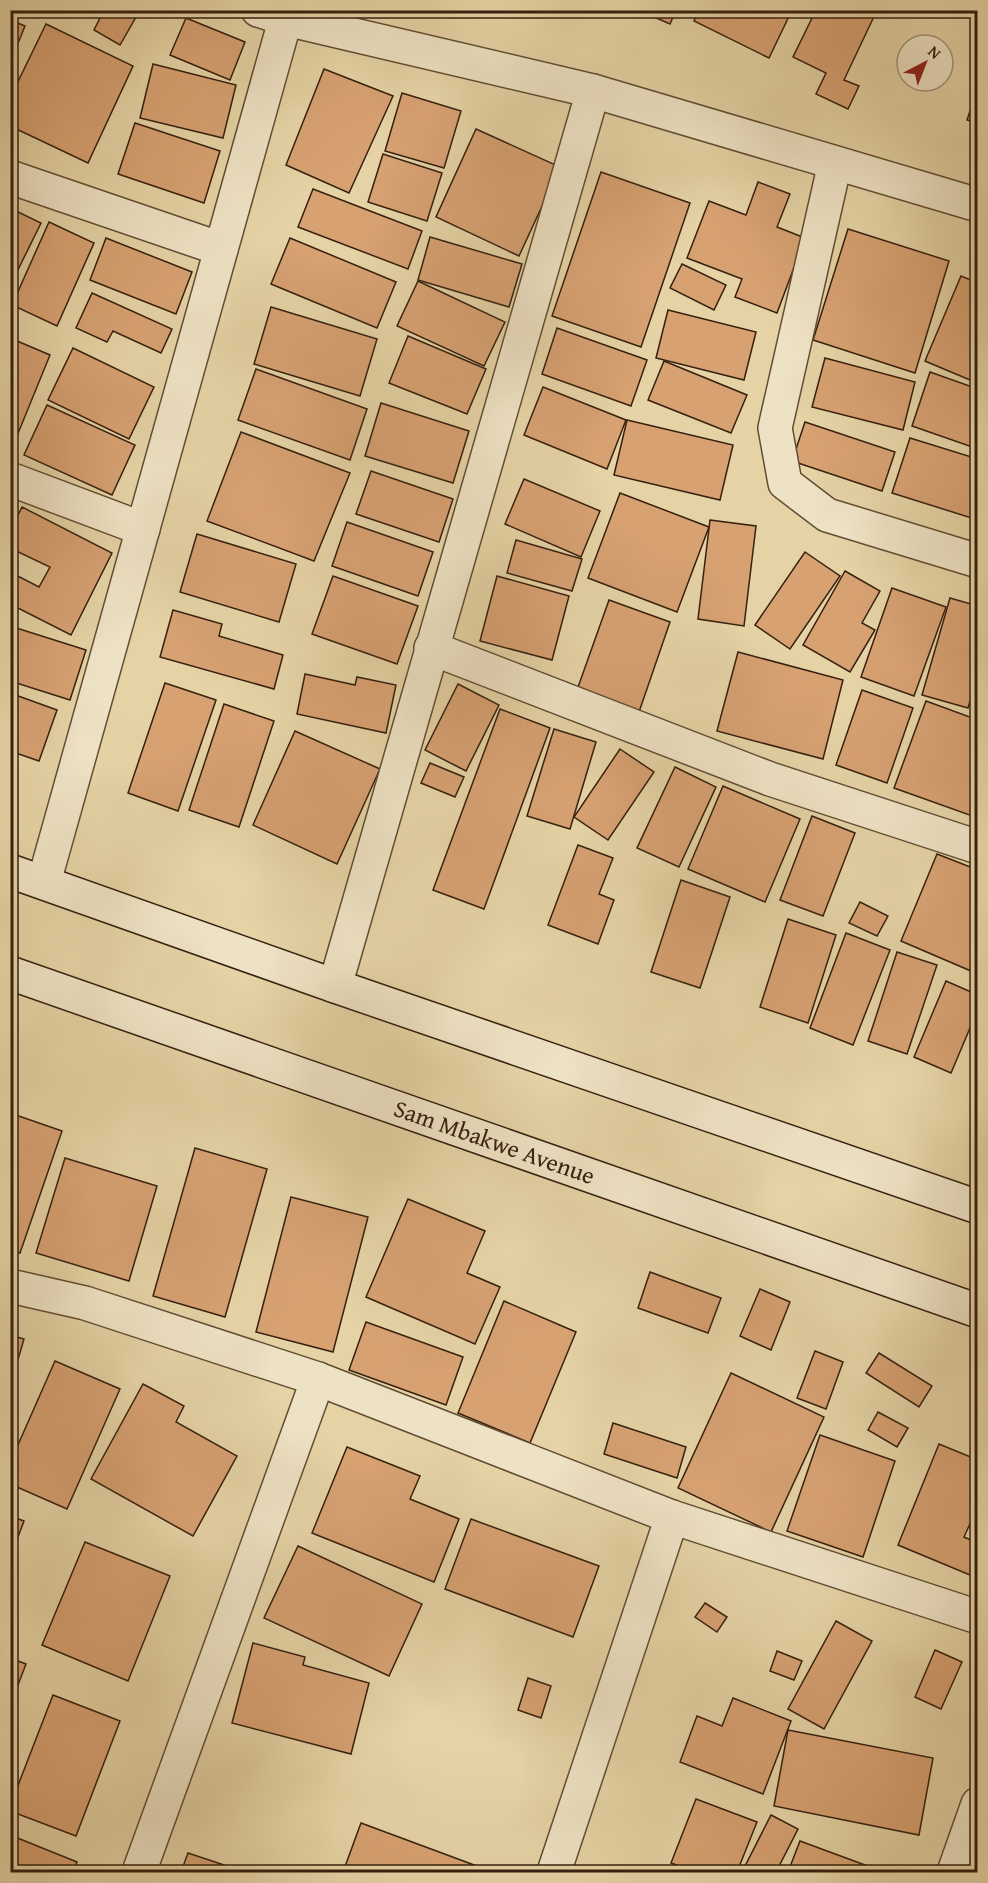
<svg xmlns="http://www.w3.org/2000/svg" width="988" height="1883" viewBox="0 0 988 1883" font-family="'Gentium Book Plus',serif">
  <rect width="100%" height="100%" fill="#e5d3a5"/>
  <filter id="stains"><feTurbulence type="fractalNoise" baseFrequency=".00333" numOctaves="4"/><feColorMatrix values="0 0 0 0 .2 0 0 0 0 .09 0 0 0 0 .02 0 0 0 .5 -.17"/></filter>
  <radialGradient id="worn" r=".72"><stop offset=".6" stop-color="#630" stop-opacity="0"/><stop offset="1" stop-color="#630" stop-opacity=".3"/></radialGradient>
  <!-- building -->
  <g fill="#d7a172" stroke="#36200f" stroke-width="1.5">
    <polygon points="104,10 124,10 136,17 120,45 94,30"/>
    <polygon points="638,10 676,10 670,24"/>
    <polygon points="699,10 792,10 769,58 694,21"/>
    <polygon points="816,10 877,10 844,80 859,86 848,109 816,94 826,73 793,57"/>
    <polygon points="186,18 245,42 230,80 170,55"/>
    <polygon points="10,20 25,26 10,63"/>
    <polygon points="46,24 133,66 88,163 10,126 10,98"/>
    <polygon points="153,64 236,85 223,138 140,118"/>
    <polygon points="324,69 393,96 349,193 286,165"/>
    <polygon points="978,87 978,123 967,120"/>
    <polygon points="402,93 461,111 444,168 385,151"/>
    <polygon points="135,123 220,151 204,203 118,174"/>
    <polygon points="476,129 560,167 519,256 436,217"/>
    <polygon points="383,154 442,173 427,221 368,202"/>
    <polygon points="601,172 690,203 641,347 552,316"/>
    <polygon points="758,182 790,194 777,227 805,238 777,313 735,297 742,279 687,258 709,201 746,215"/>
    <polygon points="313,189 422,231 408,269 298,227"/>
    <polygon points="10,208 41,223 10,286"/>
    <polygon points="49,222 94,243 57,326 12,305"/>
    <polygon points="848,229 949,261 915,373 813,340"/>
    <polygon points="430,237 522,264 509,307 418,280"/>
    <polygon points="106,238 192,272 176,314 90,280"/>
    <polygon points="290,238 396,282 377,328 271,284"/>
    <polygon points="682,264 726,285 714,310 670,288"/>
    <polygon points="961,276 978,283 978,363 970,380 925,361"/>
    <polygon points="418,281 505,322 484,366 397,326"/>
    <polygon points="92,293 172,329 161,353 113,331 107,342 76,328"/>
    <polygon points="271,307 377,339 360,396 254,364"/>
    <polygon points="668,310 756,332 744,380 656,358"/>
    <polygon points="557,328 647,360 631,406 542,374"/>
    <polygon points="408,336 486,369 467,414 389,383"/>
    <polygon points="10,338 50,355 10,453"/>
    <polygon points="73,348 154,387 129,439 48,400"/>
    <polygon points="825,358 915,382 903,430 812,407"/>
    <polygon points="664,361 747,395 731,433 648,400"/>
    <polygon points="256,369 367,409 350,460 238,420"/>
    <polygon points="930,372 978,389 978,449 912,426"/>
    <polygon points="543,387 626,420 607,469 524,435"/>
    <polygon points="381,403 469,431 453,483 365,456"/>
    <polygon points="47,405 135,445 112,495 24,455"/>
    <polygon points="627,420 733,445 720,500 614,475"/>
    <polygon points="805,422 895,452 882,491 792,461"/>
    <polygon points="241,432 350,473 314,561 207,521"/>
    <polygon points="910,438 978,459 978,520 892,493"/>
    <polygon points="371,471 453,499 439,542 356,514"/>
    <polygon points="524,479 600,511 581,557 505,524"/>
    <polygon points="620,493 709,527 677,612 588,578"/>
    <polygon points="22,507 112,553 71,635 10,604 10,572 39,587 50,567 10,548 10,531"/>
    <polygon points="710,520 756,526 744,626 698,619"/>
    <polygon points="347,522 433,552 418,596 332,566"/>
    <polygon points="197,534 296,564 279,622 180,592"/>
    <polygon points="516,540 582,559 572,591 507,573"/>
    <polygon points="805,552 840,576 790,649 755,625"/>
    <polygon points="845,571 880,591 862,623 875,630 850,672 803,645"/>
    <polygon points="333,576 418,606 397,664 312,634"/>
    <polygon points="497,576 569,596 552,660 480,641"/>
    <polygon points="892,588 946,607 914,696 861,677"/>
    <polygon points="950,598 978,606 978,674 968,708 922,695"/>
    <polygon points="609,600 670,622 639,712 577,690"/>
    <polygon points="173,610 222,624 219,636 283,655 274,689 160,657"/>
    <polygon points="10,626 86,650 70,700 10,681"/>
    <polygon points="738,652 843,680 823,759 717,731"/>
    <polygon points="305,674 355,685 357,677 396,685 386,733 297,714"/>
    <polygon points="165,683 216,700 178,811 128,793"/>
    <polygon points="458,684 499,705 466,771 425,750"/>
    <polygon points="862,690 913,708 887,783 836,765"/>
    <polygon points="10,693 57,710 39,761 10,751"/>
    <polygon points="926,701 978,720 978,818 894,788"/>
    <polygon points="224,704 274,721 239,827 189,810"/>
    <polygon points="500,709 550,728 484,909 433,890"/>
    <polygon points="554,729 596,742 570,829 527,816"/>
    <polygon points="295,731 380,769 337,864 253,825"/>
    <polygon points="620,749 654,772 608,840 574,817"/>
    <polygon points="430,763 464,777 455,797 421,783"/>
    <polygon points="675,767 716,787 679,867 637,848"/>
    <polygon points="723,786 800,819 765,902 688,869"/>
    <polygon points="812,816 855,833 823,916 780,900"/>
    <polygon points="578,845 613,858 599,894 614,900 598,944 548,925"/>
    <polygon points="937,854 978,870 978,974 901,941"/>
    <polygon points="681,880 730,897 700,988 651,972"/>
    <polygon points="860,902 888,916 877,936 849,923"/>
    <polygon points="788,919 836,935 808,1023 760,1007"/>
    <polygon points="846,933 890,950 853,1045 810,1028"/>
    <polygon points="897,952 937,965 907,1054 868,1041"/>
    <polygon points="946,981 978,995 978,1009 951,1073 914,1057"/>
    <polygon points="10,1113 62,1131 20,1253 10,1250"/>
    <polygon points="195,1148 267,1169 225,1317 153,1296"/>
    <polygon points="65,1158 157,1186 129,1281 36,1253"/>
    <polygon points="291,1197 368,1217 333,1352 256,1332"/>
    <polygon points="408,1199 485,1231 467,1273 500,1287 475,1344 366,1297"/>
    <polygon points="650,1272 721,1298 708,1333 638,1308"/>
    <polygon points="760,1289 790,1302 771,1350 740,1336"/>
    <polygon points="504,1301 576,1332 530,1443 458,1413"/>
    <polygon points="366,1322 463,1357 446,1405 349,1370"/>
    <polygon points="10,1335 24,1339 10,1387"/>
    <polygon points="815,1351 843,1362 826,1409 797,1398"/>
    <polygon points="879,1353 932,1386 919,1407 866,1373"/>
    <polygon points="55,1361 120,1389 67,1509 10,1484 10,1463"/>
    <polygon points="731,1373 824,1417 771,1532 678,1488"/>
    <polygon points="143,1384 184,1406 176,1422 237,1456 193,1536 91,1479"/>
    <polygon points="878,1412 908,1428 897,1447 868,1430"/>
    <polygon points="613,1423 686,1447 677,1478 604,1454"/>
    <polygon points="820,1435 895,1461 863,1557 787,1531"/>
    <polygon points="939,1444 978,1460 978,1506 964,1537 978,1543 978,1555 970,1575 898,1545"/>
    <polygon points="347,1447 420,1476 410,1499 459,1519 434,1582 312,1533"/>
    <polygon points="10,1516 24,1521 10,1558"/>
    <polygon points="471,1519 599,1566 573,1637 445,1589"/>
    <polygon points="85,1542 170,1576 128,1681 42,1645"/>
    <polygon points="298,1546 422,1604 389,1676 264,1618"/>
    <polygon points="705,1603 727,1617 717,1632 695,1617"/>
    <polygon points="836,1621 872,1641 824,1729 788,1709"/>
    <polygon points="253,1643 305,1657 303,1665 369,1683 351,1754 232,1723"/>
    <polygon points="935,1650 962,1662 941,1709 915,1697"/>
    <polygon points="777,1651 802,1661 794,1680 770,1671"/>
    <polygon points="10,1658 26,1664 10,1706"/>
    <polygon points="528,1678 551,1686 541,1718 518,1710"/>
    <polygon points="53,1695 120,1721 76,1836 10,1811 10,1806"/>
    <polygon points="733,1698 791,1721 763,1794 680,1762 697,1716 722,1726"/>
    <polygon points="788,1730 933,1758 919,1835 774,1806"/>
    <polygon points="696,1799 757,1822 737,1872 695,1872 671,1863"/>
    <polygon points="771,1815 798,1829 776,1872 742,1872"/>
    <polygon points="361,1823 493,1872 343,1872"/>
    <polygon points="10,1835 77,1862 73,1872 10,1872"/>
    <polygon points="800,1841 884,1872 788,1872"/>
    <polygon points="188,1853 245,1872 181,1872"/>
  </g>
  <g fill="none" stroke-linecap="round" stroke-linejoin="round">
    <!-- minor casing -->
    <g stroke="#624d34" stroke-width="36">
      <g id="minor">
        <polyline points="258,10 286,19 593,91 978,205"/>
        <polyline points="835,163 775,428 785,483 827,515 978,561"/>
        <polyline points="10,177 221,249"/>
        <polyline points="10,479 143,529"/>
        <polyline points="431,648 770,779 978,847"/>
        <polyline points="44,882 288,10"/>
        <polyline points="335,986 593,91"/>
        <polyline points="10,1286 85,1303 318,1379 672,1517 978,1617"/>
        <polyline points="139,1872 318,1379"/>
        <polyline points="554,1872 672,1517"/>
        <polyline points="954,1872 978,1804"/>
      </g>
    </g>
    <!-- secondary casing -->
    <g stroke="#36200f" stroke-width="36">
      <g id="secondary">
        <polyline points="10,871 335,986 978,1207"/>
        <path id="s1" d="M10 973 978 1311"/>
      </g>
    </g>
    <!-- minor -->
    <use href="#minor" stroke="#eee2c4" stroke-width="33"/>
    <!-- secondary -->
    <use href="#secondary" stroke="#eee2c4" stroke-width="33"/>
  </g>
  <g text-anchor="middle" stroke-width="4.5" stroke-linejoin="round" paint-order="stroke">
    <!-- street labels -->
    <g font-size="24" fill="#36200f" stroke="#eee2c4">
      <text dy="8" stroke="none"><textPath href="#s1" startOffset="513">Sam Mbakwe Avenue</textPath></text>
    </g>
  </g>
  <!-- margin -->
  <rect width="988" height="1883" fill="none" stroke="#e5d3a5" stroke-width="36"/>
  <rect x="12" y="12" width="964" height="1859" fill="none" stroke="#36200f" stroke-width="3"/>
  <rect x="18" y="18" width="952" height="1847" fill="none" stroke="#36200f" stroke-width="1.5"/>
  <!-- north arrow -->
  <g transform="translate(925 63) rotate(42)"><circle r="28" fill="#eee2c4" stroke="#a4947c" stroke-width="1.5"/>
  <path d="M0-4.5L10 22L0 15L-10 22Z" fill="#8f2418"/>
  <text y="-9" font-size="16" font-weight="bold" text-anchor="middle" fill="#36200f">N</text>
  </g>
  <rect width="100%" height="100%" filter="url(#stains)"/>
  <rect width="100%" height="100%" fill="url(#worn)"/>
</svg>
